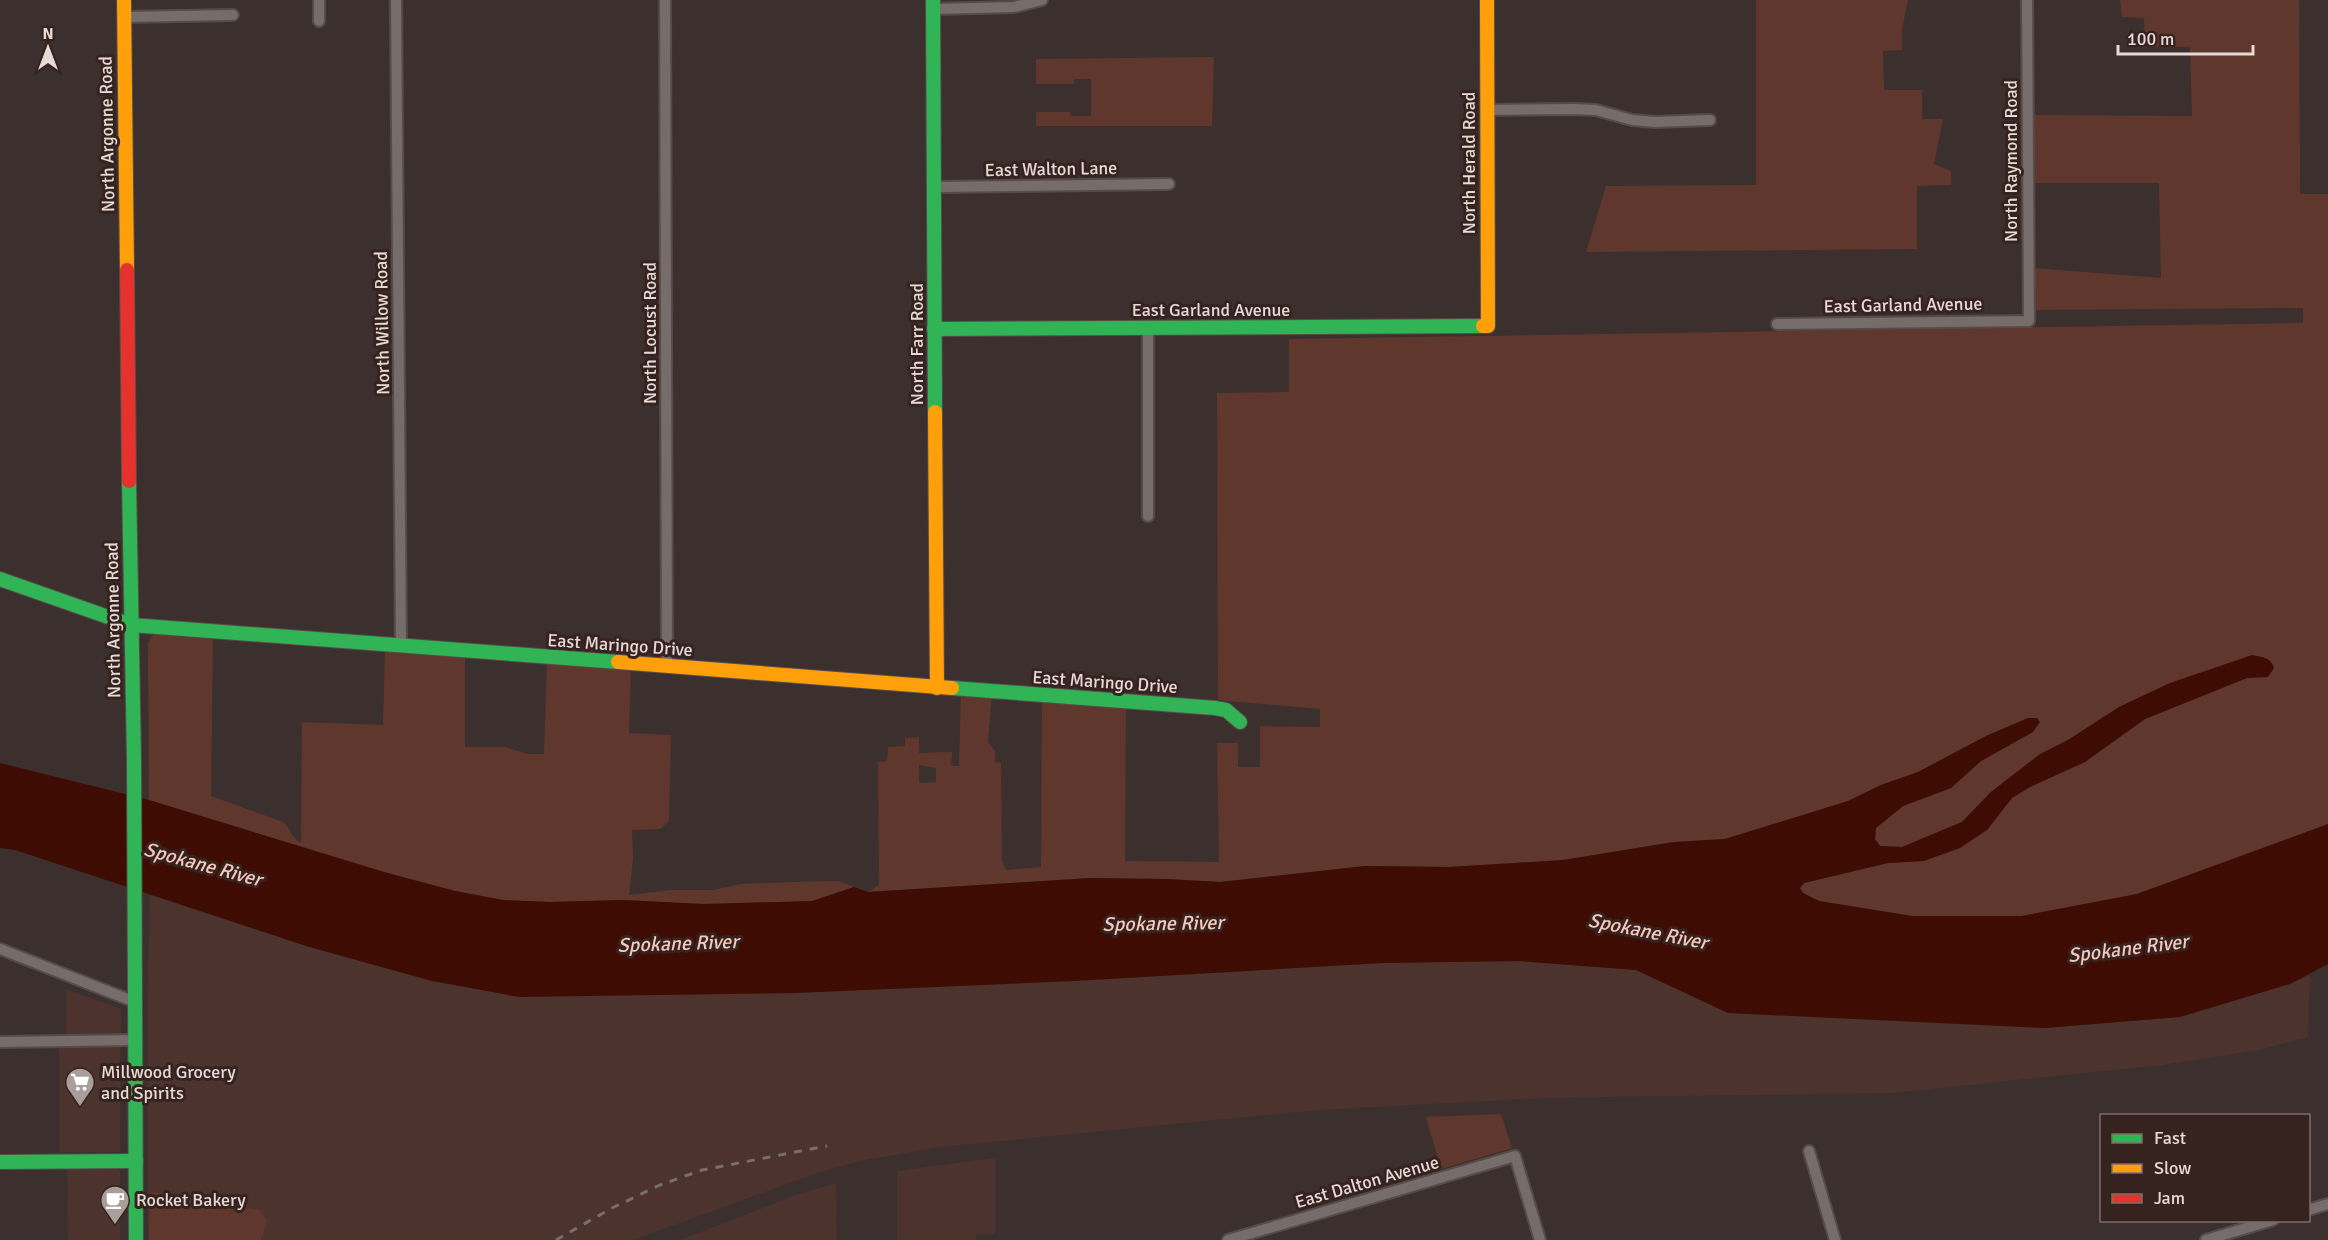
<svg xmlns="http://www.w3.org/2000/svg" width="2328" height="1240" viewBox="0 0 2328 1240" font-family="Signika,sans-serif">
  <rect width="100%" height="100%" fill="#3b302e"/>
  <!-- built -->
  <g fill="#4c332e">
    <polygon points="150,893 306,946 432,981 1074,981 1382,963 1519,961 1636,970 1728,1013 2045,1028 2180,1017 2290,984 2310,975 2308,1037 2259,1050 2163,1065 1892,1093 1543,1098 1319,1110 940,1147 860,1161 817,1173 633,1240 148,1240 148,987"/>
    <polygon points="66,989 121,1009 121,1035 66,1035"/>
    <polygon points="120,1046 120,1152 59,1152 59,1047"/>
    <polygon points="995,1158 995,1234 976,1234 976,1240 897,1240 897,1171"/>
    <polygon points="67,1167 116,1167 120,1172 120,1240 68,1240"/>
    <polygon points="836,1183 837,1240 680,1240 796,1195"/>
  </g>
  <!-- green -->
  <g fill="#60372d" fill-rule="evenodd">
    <polygon points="1756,0 1908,0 1902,29 1902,50 1883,51 1884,90 1922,90 1922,119 1943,119 1934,164 1951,171 1951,185 1917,186 1917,249 1586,252 1606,186 1756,185"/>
    <path d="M2120 0H2299L2300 194H2328V824L2137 894 2022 916H1912L1819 901 1803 893 1799 888 1804 883 1888 863 1924 861 1987 830 2012 798 2030 787 2085 762 2145 719 2247 678 2268 677 2170 683 2119 707 2068 740 2039 755 1991 792 1962 822 1902 847 1880 846 1875 839 1876 828 1903 806 1951 788 1981 761 2033 732 2028 718 1986 736 1918 772 1881 785 1848 801 1725 839 1674 842 1563 860 1449 867 1365 866 1220 882 1167 879 1090 878 868 892 879 885 878 762 887 761 888 747 905 746V738L919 737V753L952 752 951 766H959L961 693 992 695 988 742 995 751V762L1001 763 1002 861 1006 870 1041 867 1042 698 1126 705 1125 861 1219 862 1217 743H1238V767H1260V726L1320 727V709L1218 700 1217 393 1289 392V339L2303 323V308L2034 310 2033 268 2161 278 2159 183H2033V115L2192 116 2190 47 2145 46 2144 18 2122 17ZM919 765 936 768V782L919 783Z"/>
    <polygon points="1214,57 1212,126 1036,126 1036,112 1070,112 1071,116 1091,116 1091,79 1074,79 1074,84 1036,84 1036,59"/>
    <path d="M156 633 213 634 211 796 283 822C292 829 288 835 301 843L302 722 383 725 385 649 465 655V747H505L527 754H544L547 661 631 669 629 733 671 735 669 821 660 829 632 830 633 859 629 895 670 890H713L741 884 791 882 839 881 854 887 812 901 704 904 622 900 550 902 503 900 455 891 384 872 149 800 148 644 150 638Z"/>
    <polygon points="1501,1114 1512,1148 1441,1169 1426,1117"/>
    <polygon points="155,1192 260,1210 267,1220 261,1240 149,1240 150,1193"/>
  </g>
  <!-- water -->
  <path fill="#3f0c04" d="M2252 655C2261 657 2271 657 2274 668L2268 677 2247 678 2145 719 2085 762 2030 787 2012 798 1987 830 1960 848 1924 861 1888 863 1804 883 1800 888 1803 893 1819 901 1912 916H2022L2137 894 2328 824V964L2290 984 2180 1017 2045 1028 1728 1013 1636 970 1519 961 1382 963 1074 981 796 993 519 997 432 981 306 946 15 850 0 848V763L149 800 384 872 455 891 503 900 550 902 622 900 704 904 812 901 854 887 868 892 1090 878 1167 879 1220 882 1365 866 1449 867 1563 860 1674 842 1725 839 1848 801 1881 785 1918 772 1986 736 2028 718H2037L2040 722 2033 732 1981 761 1951 788 1903 806 1876 828 1875 839 1880 846 1902 847 1962 822 1991 792 2040 754 2068 740 2119 707 2170 683Z"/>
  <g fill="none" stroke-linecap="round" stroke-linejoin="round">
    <!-- street casing -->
    <g stroke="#554c4a" stroke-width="14">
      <g id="street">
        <polyline points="396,0 401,646"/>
        <polyline points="665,0 667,667"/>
        <polyline points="933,9 1014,7 1042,0"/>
        <polyline points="124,17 233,15"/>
        <polyline points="319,21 319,0"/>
        <polyline points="1487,110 1574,109 1596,110 1632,120 1655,122 1710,120"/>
        <polyline points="934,187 1169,184"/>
        <polyline points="1777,324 2029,321 2027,0"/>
        <polyline points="1148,329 1148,516"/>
        <polyline points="0,949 135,1002"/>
        <polyline points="0,1042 136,1040"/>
        <polyline points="1809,1151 1835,1240"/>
        <polyline points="2308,1210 2328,1204"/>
        <polyline points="1228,1240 1515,1156 1540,1240"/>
        <polyline points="2206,1240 2273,1220"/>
      </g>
    </g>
    <!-- fast casing -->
    <g stroke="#554c4a" stroke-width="16">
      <g id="fast">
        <polyline points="933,0 935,412"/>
        <polyline points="934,329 1483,326"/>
        <polyline points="129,481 134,761 136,1240"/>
        <polyline points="0,579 131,625 618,662"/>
        <polyline points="952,688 1215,708 1226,710 1240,722"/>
        <polyline points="0,1162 136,1161"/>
      </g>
    </g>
    <!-- slow casing -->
    <g stroke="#554c4a" stroke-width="16">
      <g id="slow">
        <polyline points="124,0 127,270"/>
        <polyline points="1483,326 1488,326 1487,0"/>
        <polyline points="935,412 937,688"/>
        <polyline points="618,662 952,688"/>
      </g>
    </g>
    <!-- jam casing -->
    <g stroke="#554c4a" stroke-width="16">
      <polyline id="jam" points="127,270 129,481"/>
    </g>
    <!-- street -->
    <use href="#street" stroke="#766c6a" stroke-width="10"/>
    <!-- fast -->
    <use href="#fast" stroke="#30b455" stroke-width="14"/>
    <!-- slow -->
    <use href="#slow" stroke="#ff9f0a" stroke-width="14"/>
    <!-- jam -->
    <use href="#jam" stroke="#e5322d" stroke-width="14"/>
    <!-- rail -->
    <polyline stroke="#776f6d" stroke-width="3" stroke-dasharray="8 8" stroke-linecap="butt" points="556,1240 612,1208 660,1185 702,1170 827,1146"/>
  </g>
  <!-- icons -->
  <defs>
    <g id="supermarket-pin" transform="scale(1.5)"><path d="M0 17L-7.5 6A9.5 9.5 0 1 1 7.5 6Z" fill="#aa9e9b" stroke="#36231f"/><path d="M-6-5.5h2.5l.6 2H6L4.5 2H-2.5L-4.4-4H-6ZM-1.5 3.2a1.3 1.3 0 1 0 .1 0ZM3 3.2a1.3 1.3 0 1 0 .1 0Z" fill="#fff"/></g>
    <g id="cafe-pin" transform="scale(1.5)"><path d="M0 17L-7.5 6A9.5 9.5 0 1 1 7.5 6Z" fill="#aa9e9b" stroke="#36231f"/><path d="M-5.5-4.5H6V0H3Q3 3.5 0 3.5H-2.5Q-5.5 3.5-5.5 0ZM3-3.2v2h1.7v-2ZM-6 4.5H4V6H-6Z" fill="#fff"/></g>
  </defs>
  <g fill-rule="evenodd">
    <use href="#supermarket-pin" x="80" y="1082"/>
    <use href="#cafe-pin" x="115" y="1200"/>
  </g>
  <g text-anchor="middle" stroke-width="6" stroke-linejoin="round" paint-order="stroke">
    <!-- street labels -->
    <g font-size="18" fill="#e6d9d6" stroke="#36231f">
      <text transform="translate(107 134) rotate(-91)" y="6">North Argonne Road</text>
      <text transform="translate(2011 161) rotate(-90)" y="6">North Raymond Road</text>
      <text transform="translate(1469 163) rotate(-90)" y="6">North Herald Road</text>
      <text transform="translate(1051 169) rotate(-1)" y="6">East Walton Lane</text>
      <text transform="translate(1903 305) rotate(-1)" y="6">East Garland Avenue</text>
      <text x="1211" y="316">East Garland Avenue</text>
      <text transform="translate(382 323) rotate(-91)" y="6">North Willow Road</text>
      <text transform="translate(650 333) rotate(-90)" y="6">North Locust Road</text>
      <text transform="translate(917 344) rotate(-90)" y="6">North Farr Road</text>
      <text transform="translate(113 620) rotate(-91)" y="6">North Argonne Road</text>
      <text transform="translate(620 645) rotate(4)" y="6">East Maringo Drive</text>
      <text transform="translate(1105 682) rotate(4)" y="6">East Maringo Drive</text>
      <text transform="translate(1367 1182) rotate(-16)" y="6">East Dalton Avenue</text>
    </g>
    <!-- poi labels -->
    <g font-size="18" fill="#e6d9d6" stroke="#36231f" text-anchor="start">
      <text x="101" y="1078">Millwood Grocery<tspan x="101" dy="21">and Spirits</tspan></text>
      <text x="136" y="1206">Rocket Bakery</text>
    </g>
    <!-- water labels -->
    <g font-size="20" font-style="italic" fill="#f6c8bd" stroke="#36231f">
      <text transform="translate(203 864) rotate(15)" y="7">Spokane River</text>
      <text transform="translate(1163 923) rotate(-1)" y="7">Spokane River</text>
      <text transform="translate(1648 931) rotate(11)" y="7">Spokane River</text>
      <text transform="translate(678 943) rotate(-2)" y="7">Spokane River</text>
      <text transform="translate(2128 948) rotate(-7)" y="7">Spokane River</text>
    </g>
  </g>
  <!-- legend -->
  <rect x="2100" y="1114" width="210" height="108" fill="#36231f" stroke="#7c6c68" stroke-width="1.5"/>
  <rect x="2112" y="1134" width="30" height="9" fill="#30b455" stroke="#7c6c68" stroke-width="1.5"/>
  <text x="2154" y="1144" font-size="18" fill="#e6d9d6">Fast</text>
  <rect x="2112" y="1164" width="30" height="9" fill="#ff9f0a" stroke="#7c6c68" stroke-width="1.5"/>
  <text x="2154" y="1174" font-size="18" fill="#e6d9d6">Slow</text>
  <rect x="2112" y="1194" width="30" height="9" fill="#e5322d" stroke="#7c6c68" stroke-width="1.5"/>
  <text x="2154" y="1204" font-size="18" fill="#e6d9d6">Jam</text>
  <!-- north arrow -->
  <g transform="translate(48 48)" stroke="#36231f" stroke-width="4.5" paint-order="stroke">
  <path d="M0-4.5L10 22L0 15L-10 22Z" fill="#e6d9d6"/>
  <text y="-9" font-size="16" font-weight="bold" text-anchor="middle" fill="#e6d9d6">N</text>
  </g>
  <!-- scale -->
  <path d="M2118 45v9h135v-9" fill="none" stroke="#e6d9d6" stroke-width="3"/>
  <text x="2127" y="45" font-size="18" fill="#e6d9d6" stroke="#36231f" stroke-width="4.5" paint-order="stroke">100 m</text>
</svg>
